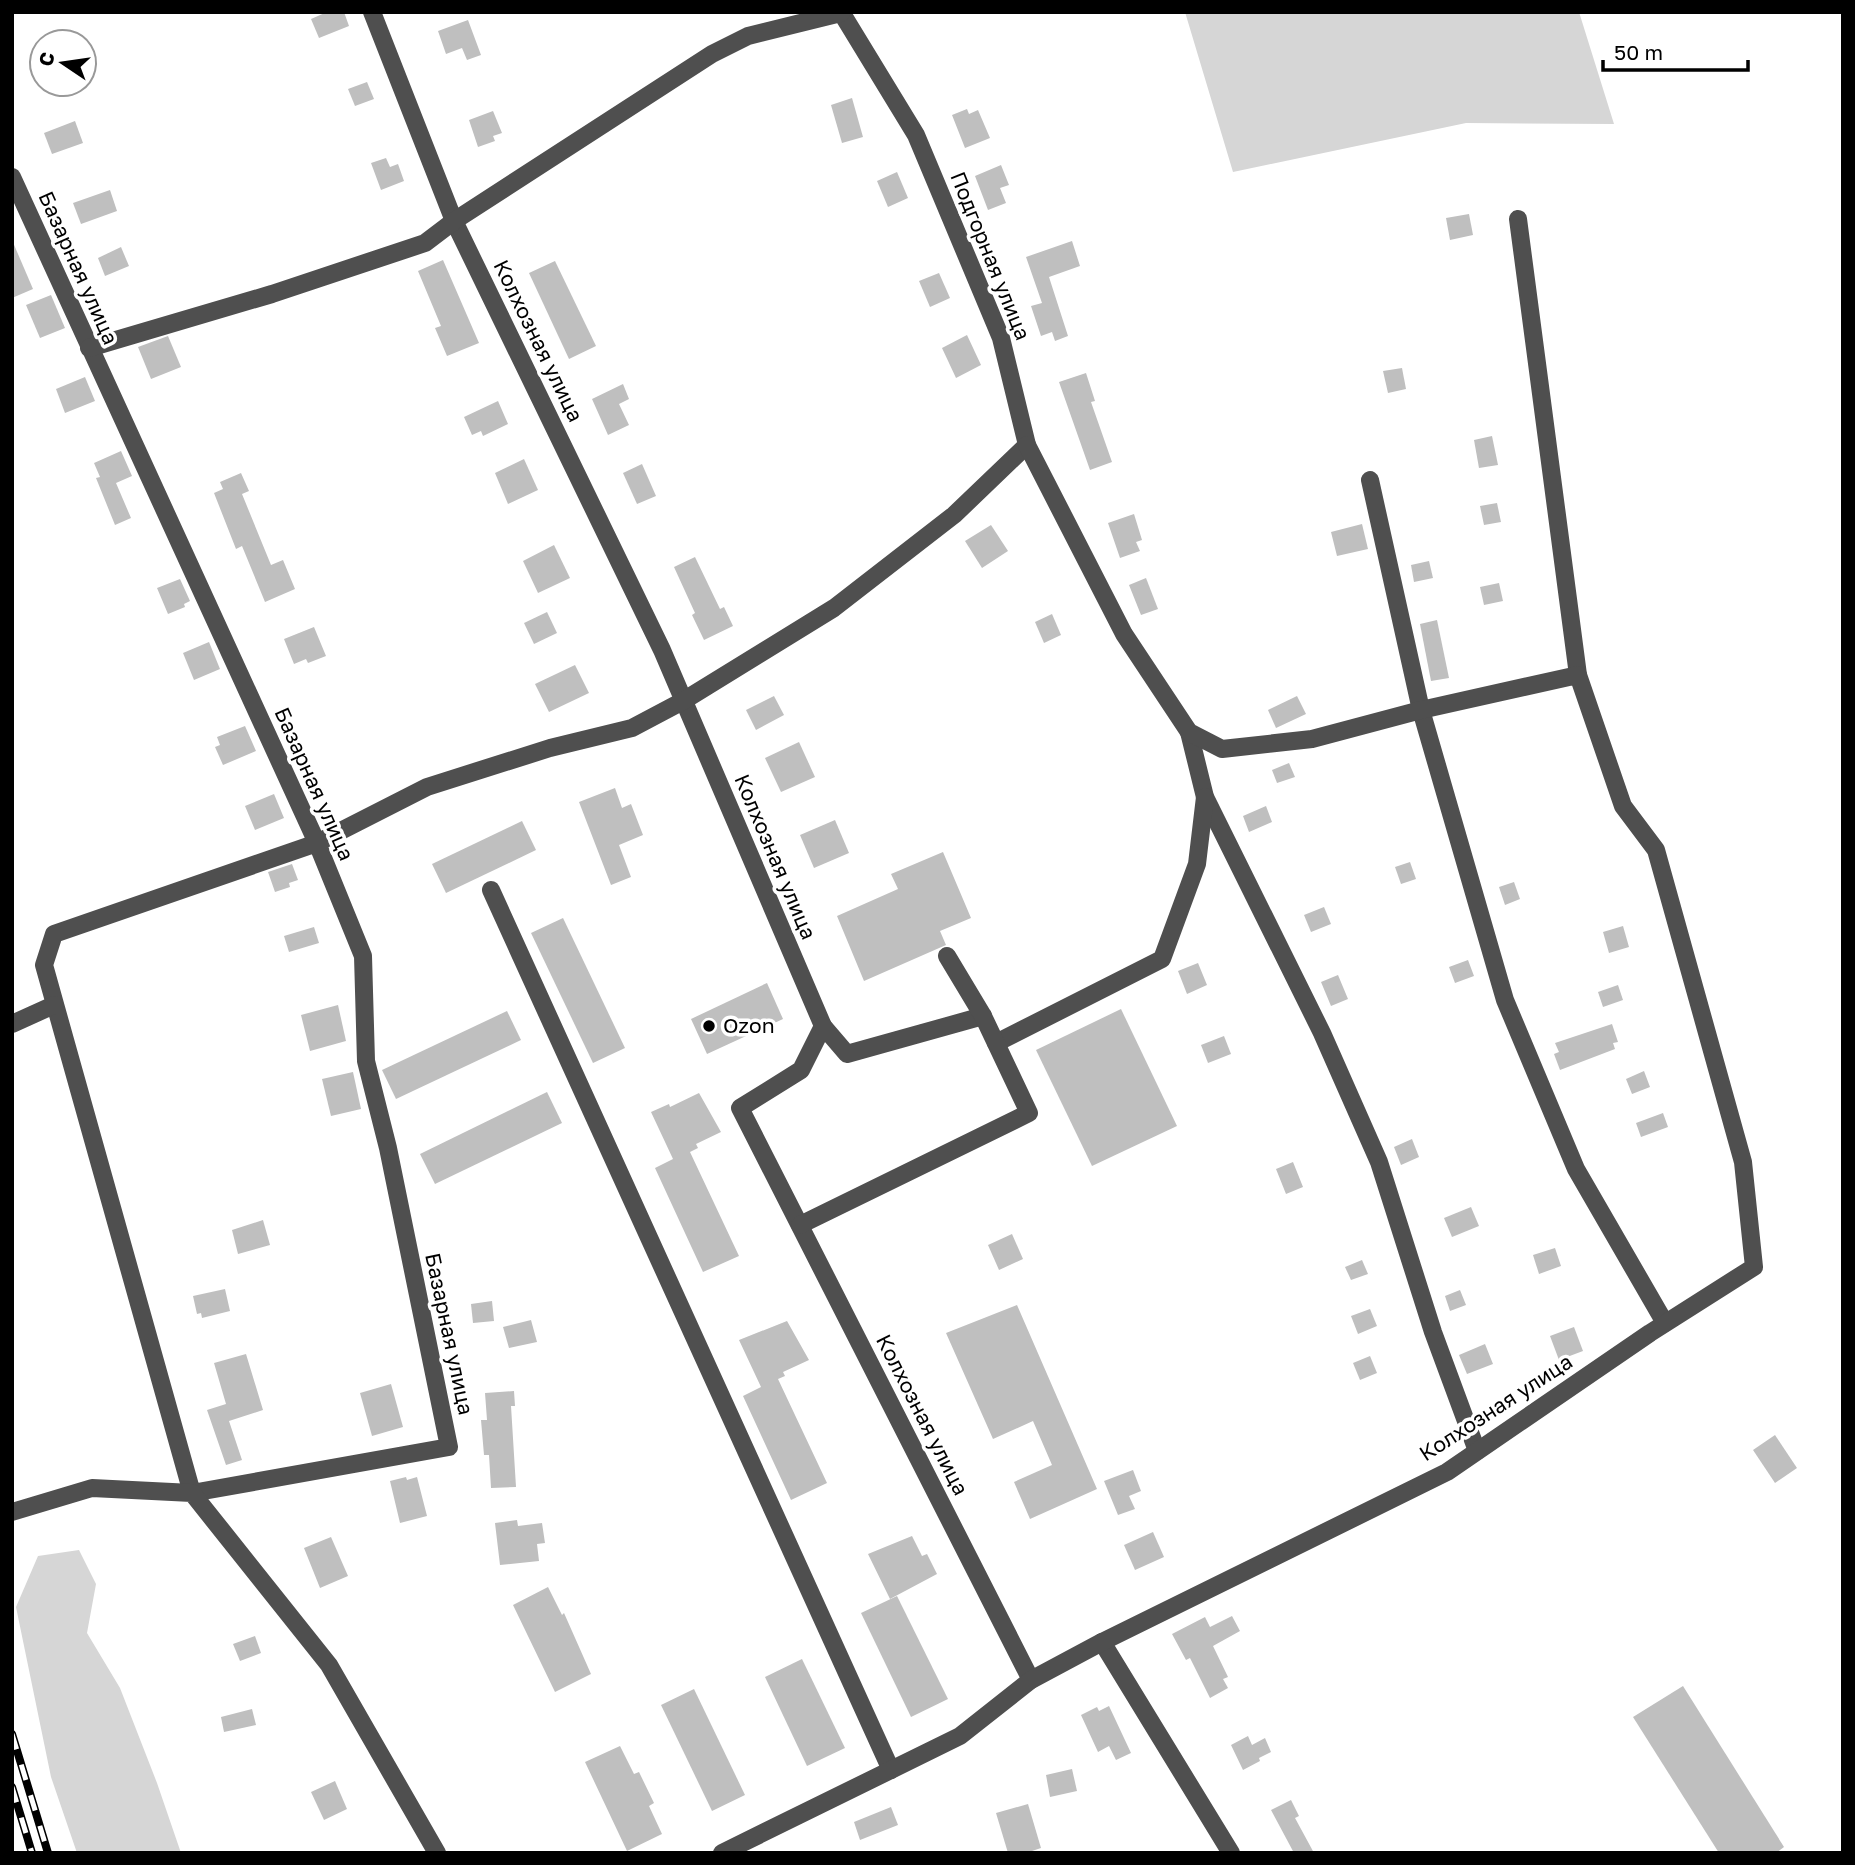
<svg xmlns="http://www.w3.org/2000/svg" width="1855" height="1865" viewBox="0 0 1855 1865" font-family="'Golos Text',sans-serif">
  <rect width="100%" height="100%" fill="#fff"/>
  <!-- green -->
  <g fill="#d6d6d6">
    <polygon points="1185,12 1579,12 1614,124 1466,123 1233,172"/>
    <polygon points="79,1550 96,1584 87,1633 120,1688 157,1783 181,1853 77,1853 51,1777 16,1607 38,1556"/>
  </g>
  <!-- building -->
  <g fill="#bfbfbf">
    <polygon points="327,12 344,12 349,26 319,38 311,19"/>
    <polygon points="468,20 481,55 467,60 462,48 446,54 438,31"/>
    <polygon points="367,82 374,99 355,106 348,89"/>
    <polygon points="852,98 863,137 842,143 831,105"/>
    <polygon points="967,109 969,114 978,110 990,138 965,148 952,115"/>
    <polygon points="493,111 502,133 493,136 495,141 478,147 469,120"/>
    <polygon points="75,121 83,143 52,154 44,133"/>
    <polygon points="386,158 390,167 398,164 404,181 381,190 371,163"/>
    <polygon points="1001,165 1009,185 1000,188 1006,203 988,210 975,176"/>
    <polygon points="897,172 908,198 888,207 877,181"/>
    <polygon points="110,190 117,211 81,224 73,203"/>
    <polygon points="1469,214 1473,235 1450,240 1446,218"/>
    <polygon points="12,240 33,289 12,298"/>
    <polygon points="1072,241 1080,266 1049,277 1068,336 1055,341 1052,332 1041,336 1031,306 1042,303 1026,257"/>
    <polygon points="121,247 129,266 105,276 98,258"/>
    <polygon points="443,260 479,343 447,356 435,328 441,326 418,271"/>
    <polygon points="555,261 596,346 569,359 529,273"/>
    <polygon points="939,273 950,298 930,307 919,281"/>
    <polygon points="51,295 65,328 40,338 26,305"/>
    <polygon points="967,335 981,365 956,378 942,348"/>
    <polygon points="168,336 181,367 151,379 138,347"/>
    <polygon points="1402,368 1406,389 1388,393 1383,371"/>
    <polygon points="1086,373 1095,401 1091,402 1112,462 1090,470 1059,382"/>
    <polygon points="85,377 95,401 65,413 56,389"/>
    <polygon points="623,384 629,399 619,404 629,425 608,435 592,399"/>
    <polygon points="498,401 508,424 483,436 481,431 472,435 464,417"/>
    <polygon points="1492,436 1498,465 1479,468 1474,440"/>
    <polygon points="121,451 132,476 116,483 131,518 115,525 96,478 100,477 94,463"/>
    <polygon points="524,459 538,490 508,504 495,473"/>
    <polygon points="642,464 656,496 637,504 623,473"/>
    <polygon points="241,473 249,491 242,494 271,565 283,560 295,589 265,602 242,546 236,549 214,493 223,489 220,482"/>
    <polygon points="1497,503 1501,522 1484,525 1480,506"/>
    <polygon points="1134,514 1142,540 1136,542 1140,551 1120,558 1108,523"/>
    <polygon points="1362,524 1368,549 1337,556 1331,532"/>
    <polygon points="991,525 1008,551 982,568 965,541"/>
    <polygon points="554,545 570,578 538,593 523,561"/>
    <polygon points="695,557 720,609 724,607 733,626 704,640 692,615 695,613 674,567"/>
    <polygon points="1429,561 1433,578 1414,582 1411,565"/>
    <polygon points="1146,578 1158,609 1141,615 1129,585"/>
    <polygon points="180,579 190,601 184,604 185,607 168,614 157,588"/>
    <polygon points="1499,583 1503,601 1484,605 1480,587"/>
    <polygon points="547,612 557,633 534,644 524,623"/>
    <polygon points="1052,614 1061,635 1044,643 1035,622"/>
    <polygon points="1437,620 1449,678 1431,681 1420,624"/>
    <polygon points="314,627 326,656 308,663 306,659 294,664 284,639"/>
    <polygon points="209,642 220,669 194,680 183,653"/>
    <polygon points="575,665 589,693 549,712 535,684"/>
    <polygon points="774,696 784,715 756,730 746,710"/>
    <polygon points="1297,696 1306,714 1276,728 1268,710"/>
    <polygon points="245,726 256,751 223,765 215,747 220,745 217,737"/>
    <polygon points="799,742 815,777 781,792 765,758"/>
    <polygon points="1289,763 1295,777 1277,783 1272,770"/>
    <polygon points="615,788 622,808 631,804 643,835 619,845 631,877 611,885 579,802"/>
    <polygon points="274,794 284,818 255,830 245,806"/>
    <polygon points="1266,806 1272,822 1249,832 1243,816"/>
    <polygon points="835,820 849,853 814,868 800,835"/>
    <polygon points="522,821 536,850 446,893 432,864"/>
    <polygon points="943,852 971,918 940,931 946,945 864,981 837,916 898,889 891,874"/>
    <polygon points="1410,862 1416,879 1401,884 1395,867"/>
    <polygon points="292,864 298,880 289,883 290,887 275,892 268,872"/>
    <polygon points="1514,882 1520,899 1505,905 1499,887"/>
    <polygon points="1324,907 1331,924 1311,932 1304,915"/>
    <polygon points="563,918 625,1048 593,1063 531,933"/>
    <polygon points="1623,926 1629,947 1609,953 1603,932"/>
    <polygon points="314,927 319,943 289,952 284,936"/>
    <polygon points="1468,960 1474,976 1455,983 1449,967"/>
    <polygon points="1198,963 1207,985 1187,994 1178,971"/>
    <polygon points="1338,975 1348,999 1331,1006 1321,982"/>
    <polygon points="767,983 783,1019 707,1054 691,1019"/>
    <polygon points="1618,985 1623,1000 1603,1007 1598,992"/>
    <polygon points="338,1005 346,1041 310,1051 301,1015"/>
    <polygon points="1121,1009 1177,1126 1092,1166 1036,1050"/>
    <polygon points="507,1011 521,1040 396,1099 382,1070"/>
    <polygon points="1612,1024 1618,1042 1613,1043 1615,1049 1560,1070 1554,1054 1559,1052 1555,1043"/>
    <polygon points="1224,1036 1231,1054 1208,1063 1201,1045"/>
    <polygon points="1644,1071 1650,1087 1632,1094 1626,1079"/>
    <polygon points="353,1072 361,1109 331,1116 322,1079"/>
    <polygon points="547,1092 562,1123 435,1184 420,1154"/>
    <polygon points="699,1093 721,1132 696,1144 698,1148 690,1152 739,1256 703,1272 655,1168 673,1159 651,1112 669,1104 670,1107"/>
    <polygon points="1663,1113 1668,1127 1641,1137 1636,1123"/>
    <polygon points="1412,1139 1419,1157 1401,1165 1394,1147"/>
    <polygon points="1293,1162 1303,1187 1286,1194 1276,1169"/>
    <polygon points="1471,1207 1479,1226 1452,1237 1444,1218"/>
    <polygon points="263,1220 270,1245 238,1254 232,1230"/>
    <polygon points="1012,1234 1023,1259 999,1270 988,1245"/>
    <polygon points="1555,1248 1561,1266 1539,1274 1533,1255"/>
    <polygon points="1362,1260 1368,1274 1351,1280 1345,1267"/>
    <polygon points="225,1289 230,1311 202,1318 201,1313 197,1314 193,1296"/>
    <polygon points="1460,1290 1466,1305 1450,1311 1445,1296"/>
    <polygon points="492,1301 494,1321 473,1323 471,1304"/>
    <polygon points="1017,1305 1097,1489 1030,1519 1014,1482 1052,1465 1033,1421 993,1439 946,1333"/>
    <polygon points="1370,1309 1377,1326 1358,1334 1351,1316"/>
    <polygon points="531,1320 537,1342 509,1348 503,1327"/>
    <polygon points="787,1321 809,1360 783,1372 785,1376 778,1379 827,1483 791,1500 743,1396 761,1387 739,1340"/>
    <polygon points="1574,1327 1583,1351 1559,1360 1550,1336"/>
    <polygon points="1485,1344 1493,1364 1467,1374 1459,1355"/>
    <polygon points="246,1354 263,1410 229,1421 242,1460 226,1465 207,1410 226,1404 214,1363"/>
    <polygon points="1370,1356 1377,1373 1360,1380 1353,1363"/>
    <polygon points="391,1384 403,1427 372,1436 360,1393"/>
    <polygon points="514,1391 515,1406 511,1406 516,1487 491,1488 489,1455 484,1455 481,1420 487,1420 485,1393"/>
    <polygon points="1775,1435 1797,1468 1775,1483 1753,1450"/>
    <polygon points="1133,1470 1141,1491 1129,1496 1135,1509 1118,1515 1104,1481"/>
    <polygon points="406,1477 407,1480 417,1477 427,1516 400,1523 390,1481"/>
    <polygon points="517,1520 518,1526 542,1523 545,1543 537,1544 539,1561 500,1565 495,1523"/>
    <polygon points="1153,1532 1164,1557 1135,1570 1124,1545"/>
    <polygon points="912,1536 922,1556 927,1554 937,1574 890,1599 868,1554"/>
    <polygon points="331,1537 348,1576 320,1588 304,1548"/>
    <polygon points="548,1587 562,1615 564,1613 591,1674 555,1692 513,1605"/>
    <polygon points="897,1596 948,1699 911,1717 861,1613"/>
    <polygon points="1232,1616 1240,1631 1213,1646 1228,1677 1223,1679 1228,1688 1210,1698 1190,1658 1186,1660 1172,1634 1205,1617 1210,1627"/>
    <polygon points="255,1636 261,1653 240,1661 233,1644"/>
    <polygon points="802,1659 845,1748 807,1766 765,1677"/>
    <polygon points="1683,1686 1784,1847 1776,1853 1719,1853 1633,1717"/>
    <polygon points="694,1689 745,1795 712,1811 661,1705"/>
    <polygon points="1109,1706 1131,1753 1116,1760 1109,1746 1098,1752 1081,1715 1097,1707 1099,1711"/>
    <polygon points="252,1709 256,1725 224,1732 221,1717"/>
    <polygon points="1248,1736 1252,1745 1265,1738 1271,1752 1259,1758 1260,1761 1243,1770 1231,1745"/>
    <polygon points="620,1746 634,1774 639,1772 654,1803 649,1806 662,1834 627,1851 585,1762"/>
    <polygon points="1072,1769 1077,1791 1050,1797 1046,1775"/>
    <polygon points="335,1781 347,1809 324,1820 311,1792"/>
    <polygon points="1291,1800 1299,1816 1295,1818 1314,1853 1294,1853 1271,1810"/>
    <polygon points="1028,1804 1041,1848 1026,1853 1008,1853 996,1813"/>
    <polygon points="891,1807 898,1825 860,1840 854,1822"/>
  </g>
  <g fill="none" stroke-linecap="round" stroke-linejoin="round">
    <!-- minor -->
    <g stroke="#4f4f4f" stroke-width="18">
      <polyline points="372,12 454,221 662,650 823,1026 801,1070 740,1108 1031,1680"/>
      <polyline points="12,177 317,843 363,956 366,1061 388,1148 449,1447 192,1493 44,965 54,934 317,843 427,787 550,748 632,728 683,701 834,608 954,515 1027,445 1001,338 916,135 841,12"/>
      <polyline points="1518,219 1578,675"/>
      <polyline points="89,348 272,294 425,243 454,221 712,54 748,36 841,13"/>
      <polyline points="1370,480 1421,710 1505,1000 1576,1169 1665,1323"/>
      <polyline points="1189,732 1205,797 1322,1033 1379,1162 1433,1332 1477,1451"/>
      <polyline points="491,890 891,1770"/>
      <polyline points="12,1024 54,1005"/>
      <polyline points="823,1026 847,1054 983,1016"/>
      <polyline points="996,1043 1162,959 1197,864 1205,797"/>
      <polyline points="800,1225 1029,1113 983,1016 947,956"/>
      <polyline points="12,1512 92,1488 192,1493 329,1665 437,1853"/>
      <polyline points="1102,1642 1231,1853"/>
      <polyline points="722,1853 960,1736 1031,1680 1102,1642 1447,1472 1650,1333 1754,1267 1743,1162 1656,850 1623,806 1578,675 1421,710 1312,739 1222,749 1189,732 1124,634 1027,445"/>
    </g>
    <!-- rail casing -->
    <g stroke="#000" stroke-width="8">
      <g id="rail">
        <polyline points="12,1734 48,1853"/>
        <polyline points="12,1787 32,1853"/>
      </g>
    </g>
    <!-- rail -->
    <use href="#rail" stroke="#fff" stroke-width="5" stroke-dasharray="16" stroke-linecap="butt"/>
  </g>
  <!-- markers -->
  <circle fill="#000" stroke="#fff" stroke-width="2.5" cx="709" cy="1026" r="7"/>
  <g text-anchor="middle" stroke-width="7" stroke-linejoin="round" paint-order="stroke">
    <!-- street labels -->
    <g font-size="21" fill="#000" stroke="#fff">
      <text transform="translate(990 256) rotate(68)" y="7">Подгорная улица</text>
      <text transform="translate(78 268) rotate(66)" y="7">Базарная улица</text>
      <text transform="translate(538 341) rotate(64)" y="7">Колхозная улица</text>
      <text transform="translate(314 784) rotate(66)" y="7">Базарная улица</text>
      <text transform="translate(775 857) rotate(67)" y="7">Колхозная улица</text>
      <text transform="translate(449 1334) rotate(78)" y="7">Базарная улица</text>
      <text transform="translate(1496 1408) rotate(-33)" y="7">Колхозная улица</text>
      <text transform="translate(922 1415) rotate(63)" y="7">Колхозная улица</text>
    </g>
    <!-- poi labels -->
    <g font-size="21" fill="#000" stroke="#fff" text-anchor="start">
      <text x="723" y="1033">Ozon</text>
    </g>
  </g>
  <!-- border -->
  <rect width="1855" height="1865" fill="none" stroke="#000000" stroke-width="28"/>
  <!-- north arrow -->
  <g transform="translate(63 63) rotate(283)"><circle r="33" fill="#ffffff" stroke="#999999" stroke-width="2"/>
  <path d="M0-5L12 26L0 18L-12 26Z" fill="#000000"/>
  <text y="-10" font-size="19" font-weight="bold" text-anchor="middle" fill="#000000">С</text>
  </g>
  <!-- scale -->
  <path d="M1603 60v10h145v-10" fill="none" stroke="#000000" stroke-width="3.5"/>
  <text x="1614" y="60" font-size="21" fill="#000000" stroke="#ffffff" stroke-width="5" paint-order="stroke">50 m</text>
</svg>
